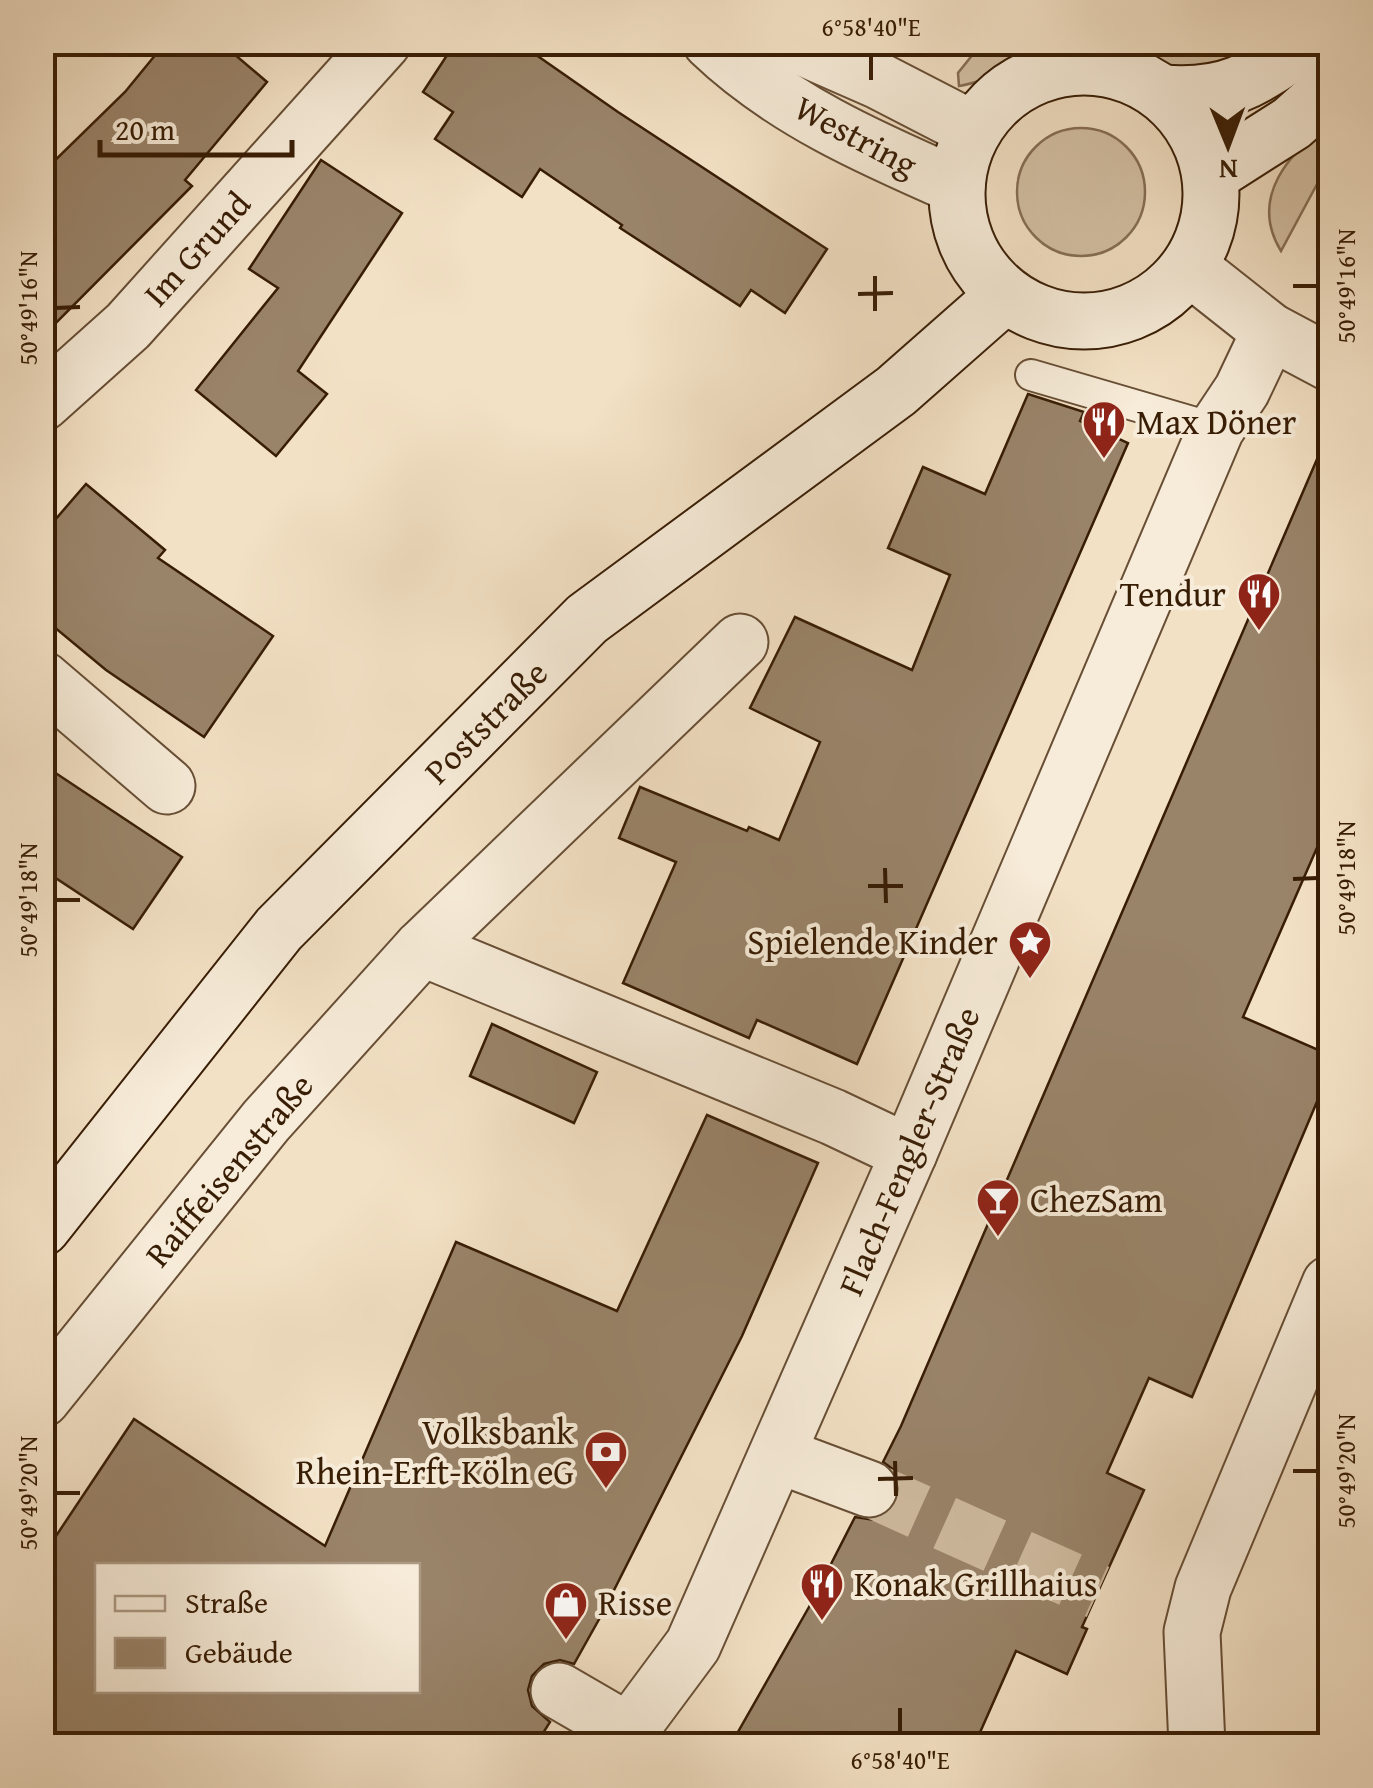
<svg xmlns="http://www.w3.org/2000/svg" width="1373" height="1788" viewBox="0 0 1373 1788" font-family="'Gentium Book Plus',serif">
  <rect width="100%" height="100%" fill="#f3e1c5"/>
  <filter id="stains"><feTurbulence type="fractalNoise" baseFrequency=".002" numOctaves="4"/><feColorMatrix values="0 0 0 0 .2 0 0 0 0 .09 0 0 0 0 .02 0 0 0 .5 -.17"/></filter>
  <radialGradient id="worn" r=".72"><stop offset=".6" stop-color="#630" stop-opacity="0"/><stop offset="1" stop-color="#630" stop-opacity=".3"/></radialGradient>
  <!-- green -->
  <g fill="#d3c0a4" stroke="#866e54" stroke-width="2.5">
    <path d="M982 43H1268C1256 50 1242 62 1229 66 1168 81 1121 44 1062 54 1026 60 995 80 959 86L958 73Z"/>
    <path d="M1330 121V160L1281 251C1248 197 1290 153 1330 121Z"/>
    <circle cx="1081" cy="192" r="64"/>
  </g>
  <!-- building -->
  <g fill="#998369" stroke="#381d05" stroke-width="2.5" fill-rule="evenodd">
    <polygon points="166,42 220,42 267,82 185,180 192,186 42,337 42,173 125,92"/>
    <polygon points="455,43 519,43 618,112 827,249 785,313 751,290 740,306 620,228 622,225 540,169 522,197 435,139 453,112 423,92"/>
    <polygon points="321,160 402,213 298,371 327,394 276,456 196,390 278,288 249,269"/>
    <polygon points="1028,394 1084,412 1080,421 1128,443 857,1064 757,1020 749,1038 623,983 676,862 619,838 640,787 747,831 749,827 779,840 820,742 750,708 795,617 912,670 950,575 888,548 923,467 985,494"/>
    <polygon points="1330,429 1330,818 1243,1017 1330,1055 1330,1071 1192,1397 1149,1378 1107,1473 1144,1490 1082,1627 1087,1629 1067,1674 1016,1651 974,1746 730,1746 809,1607 855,1517 875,1520 890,1512 898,1501 900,1483 894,1470 883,1462 901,1426"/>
    <polygon points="86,484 165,550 158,558 273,636 204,737 106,670 42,617 42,535"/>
    <polygon points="42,764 182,857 133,929 42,869"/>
    <polygon points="492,1024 597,1072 574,1123 470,1076"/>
    <path d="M707 1115 818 1163 742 1336 602 1614 574 1664 560 1660 544 1664 532 1676 528 1690 532 1706 550 1722 535 1746H42V1557L134 1419 325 1546 456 1242 617 1311ZM98 1566H418V1690H98Z"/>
  </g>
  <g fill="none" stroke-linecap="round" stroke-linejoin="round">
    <!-- street-tunnel -->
    <polyline stroke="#ceba9f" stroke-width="55" stroke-dasharray="55 28" stroke-linecap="butt" points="869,1489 1098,1592"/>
    <!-- lane casing -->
    <g stroke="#674e35" stroke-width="34">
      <polyline id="lane" points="1031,375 1216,429"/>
    </g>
    <!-- street casing -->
    <g stroke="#674e35" stroke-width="59">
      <g id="street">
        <path d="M711 42C781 109 870 148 957 186"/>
        <polyline points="790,42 879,81 974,130"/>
        <polyline points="1189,267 1270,331 1330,363"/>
        <polyline points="42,403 128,326 383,42"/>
        <polyline points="42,679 167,786"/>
        <polyline points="422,948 833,1117 909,1153"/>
        <polyline points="42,1399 266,1121 422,948 740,642"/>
        <polyline points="778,1455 869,1489"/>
        <polyline points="559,1691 628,1731"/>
        <polyline points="618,1746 693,1645 909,1153 1216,429 1242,390 1270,331"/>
        <polyline points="1197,1746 1192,1632 1203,1588 1330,1284"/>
      </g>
    </g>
    <!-- secondary casing -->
    <g stroke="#381d05" stroke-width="59">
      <g id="secondary">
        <circle cx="1084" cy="194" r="127"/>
        <path d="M1163 93C1230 98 1254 79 1307 42"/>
        <polyline points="1215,172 1292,123 1330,89"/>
        <polyline points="42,1228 279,929 587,619 896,391 1005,295"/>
      </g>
    </g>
    <!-- lane -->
    <use href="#lane" stroke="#f7ecd9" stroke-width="30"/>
    <!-- street -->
    <use href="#street" stroke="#f7ecd9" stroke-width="55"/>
    <!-- secondary -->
    <use href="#secondary" stroke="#f7ecd9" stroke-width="55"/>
  </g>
  <!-- ticks -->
  <path fill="none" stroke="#381d05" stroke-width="4" d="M871 55V80M875 276V311M1293 286H1318M858 294 893 293M55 308 80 307M885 868 886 903M1293 879 1318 878M868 886H903M55 900H80M895 1461 896 1496M1293 1471H1318M878 1479 913 1478M55 1493H80M900 1708V1733"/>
  <!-- icons -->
  <defs>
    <g id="restaurant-pin" transform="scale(2.25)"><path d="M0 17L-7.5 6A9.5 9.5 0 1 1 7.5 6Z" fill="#8f2418" stroke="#f7ecd9"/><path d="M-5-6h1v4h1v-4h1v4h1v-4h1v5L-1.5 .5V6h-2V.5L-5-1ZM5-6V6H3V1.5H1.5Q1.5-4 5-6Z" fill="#fff"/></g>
    <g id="sight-pin" transform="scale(2.25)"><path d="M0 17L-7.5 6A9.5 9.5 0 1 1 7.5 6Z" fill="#8f2418" stroke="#f7ecd9"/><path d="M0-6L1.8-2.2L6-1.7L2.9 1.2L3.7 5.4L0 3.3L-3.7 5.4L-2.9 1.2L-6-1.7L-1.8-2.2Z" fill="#fff"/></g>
    <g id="bar-pin" transform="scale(2.25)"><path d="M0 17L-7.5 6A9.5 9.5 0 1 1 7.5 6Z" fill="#8f2418" stroke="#f7ecd9"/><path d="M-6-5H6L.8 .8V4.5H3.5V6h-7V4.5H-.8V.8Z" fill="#fff"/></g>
    <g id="bank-pin" transform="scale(2.25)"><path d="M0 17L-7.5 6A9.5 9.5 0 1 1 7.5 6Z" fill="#8f2418" stroke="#f7ecd9"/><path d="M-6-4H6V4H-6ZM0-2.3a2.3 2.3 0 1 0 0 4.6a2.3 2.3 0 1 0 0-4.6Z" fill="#fff"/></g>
    <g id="shop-pin" transform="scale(2.25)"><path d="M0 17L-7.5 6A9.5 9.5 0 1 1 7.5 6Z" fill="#8f2418" stroke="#f7ecd9"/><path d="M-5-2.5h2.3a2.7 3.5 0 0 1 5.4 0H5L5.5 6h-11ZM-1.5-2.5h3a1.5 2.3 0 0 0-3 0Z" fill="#fff"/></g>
  </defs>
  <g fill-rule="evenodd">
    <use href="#restaurant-pin" x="1104" y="422"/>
    <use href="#restaurant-pin" x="1259" y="594"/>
    <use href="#sight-pin" x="1030" y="942"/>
    <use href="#bar-pin" x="998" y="1200"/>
    <use href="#bank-pin" x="606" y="1452"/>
    <use href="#restaurant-pin" x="822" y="1584"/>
    <use href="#shop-pin" x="566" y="1603"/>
  </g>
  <g text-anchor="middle" stroke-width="8" stroke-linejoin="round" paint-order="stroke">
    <!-- street labels -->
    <g font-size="35" fill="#381d05" stroke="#f7ecd9">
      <text transform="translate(856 136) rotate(28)" y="12">Westring</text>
      <text transform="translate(197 249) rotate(-48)" y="12">Im Grund</text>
      <text transform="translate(486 722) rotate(-45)" y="12">Poststraße</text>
      <text transform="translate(909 1151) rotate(-67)" y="12">Flach-Fengler-Straße</text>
      <text transform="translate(229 1170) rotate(-50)" y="12">Raiffeisenstraße</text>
    </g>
    <!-- poi labels -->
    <g font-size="35" fill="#381d05" stroke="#f7ecd9" text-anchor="start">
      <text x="1136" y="434">Max Döner</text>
      <text x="1226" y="606" text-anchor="end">Tendur</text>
      <text x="998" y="954" text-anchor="end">Spielende Kinder</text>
      <text x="1030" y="1212">ChezSam</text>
      <text x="574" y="1444" text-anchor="end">Volksbank<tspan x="574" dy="40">Rhein-Erft-Köln eG</tspan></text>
      <text x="854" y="1596">Konak Grillhaius</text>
      <text x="598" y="1615">Risse</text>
    </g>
  </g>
  <!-- margin -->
  <rect width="1373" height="1788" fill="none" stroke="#f3e1c5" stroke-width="110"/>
  <!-- legend -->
  <rect x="95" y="1563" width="325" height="130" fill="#f7ecd9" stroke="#ab9984" stroke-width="2.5"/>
  <rect x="115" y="1596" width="50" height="15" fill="#f7ecd9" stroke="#ab9984" stroke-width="2.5"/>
  <text x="185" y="1613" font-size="30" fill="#381d05">Straße</text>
  <rect x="115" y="1638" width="50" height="30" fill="#998369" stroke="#ab9984" stroke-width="2.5"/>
  <text x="185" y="1663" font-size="30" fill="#381d05">Gebäude</text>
  <!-- north arrow -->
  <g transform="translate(1228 145) rotate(179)" stroke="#f7ecd9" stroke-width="8" paint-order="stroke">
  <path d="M0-8L18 38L0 25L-18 38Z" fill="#381d05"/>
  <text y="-15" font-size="28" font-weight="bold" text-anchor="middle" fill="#381d05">N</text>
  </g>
  <!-- scale -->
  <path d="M100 140v15h192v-15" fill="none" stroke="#381d05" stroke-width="5"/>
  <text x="115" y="140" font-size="30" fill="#381d05" stroke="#f7ecd9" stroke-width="8" paint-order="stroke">20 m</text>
  <rect x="55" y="55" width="1263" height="1678" fill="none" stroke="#381d05" stroke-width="4"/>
  <g font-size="25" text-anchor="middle" fill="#381d05">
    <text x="871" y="36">6°58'40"E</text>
    <text transform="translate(1346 286) rotate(-90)" y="9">50°49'16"N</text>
    <text transform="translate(28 308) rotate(-90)" y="9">50°49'16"N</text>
    <text transform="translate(1346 878) rotate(-90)" y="9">50°49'18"N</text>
    <text transform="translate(28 900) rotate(-90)" y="9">50°49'18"N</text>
    <text transform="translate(1346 1471) rotate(-90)" y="9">50°49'20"N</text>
    <text transform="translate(28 1493) rotate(-90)" y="9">50°49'20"N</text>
    <text x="900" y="1769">6°58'40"E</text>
  </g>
  <rect width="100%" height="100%" filter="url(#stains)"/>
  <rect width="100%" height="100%" fill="url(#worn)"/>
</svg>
